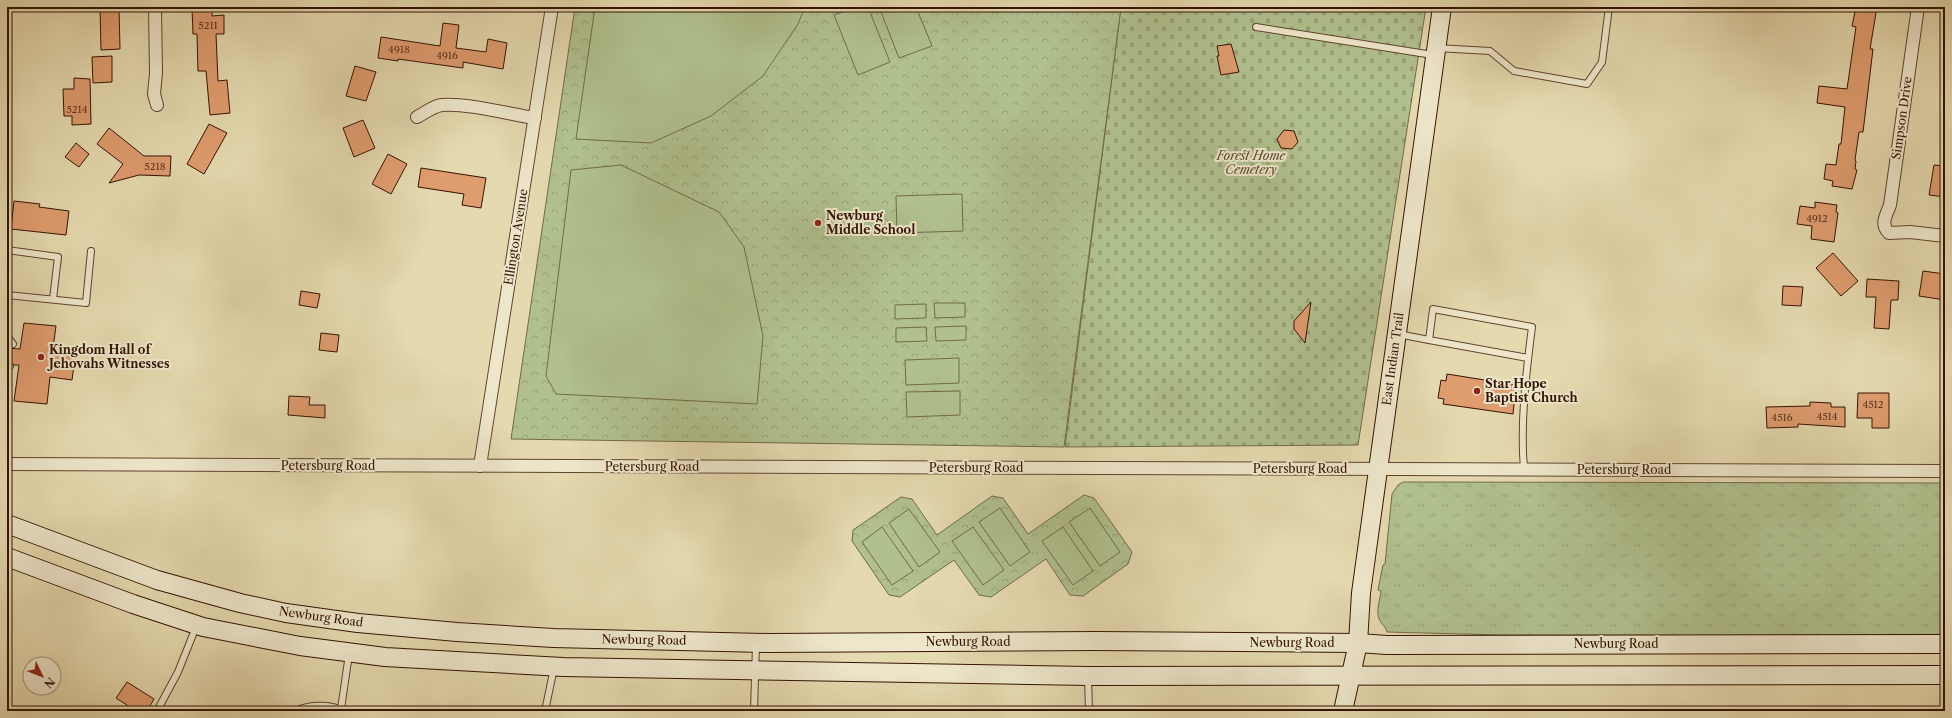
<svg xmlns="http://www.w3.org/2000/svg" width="1952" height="718" viewBox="0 0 1952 718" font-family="'Libre Caslon Text',serif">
  <defs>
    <pattern id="grass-tufts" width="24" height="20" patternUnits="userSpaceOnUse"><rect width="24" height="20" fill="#b0c08e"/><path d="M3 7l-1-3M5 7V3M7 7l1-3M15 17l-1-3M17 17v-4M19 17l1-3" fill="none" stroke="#98a479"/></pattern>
    <pattern id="cemetery-stones" width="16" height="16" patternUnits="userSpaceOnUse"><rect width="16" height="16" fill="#b0c08e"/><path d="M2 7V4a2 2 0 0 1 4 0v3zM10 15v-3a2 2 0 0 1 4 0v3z" fill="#98a479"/></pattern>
    <pattern id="park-crowns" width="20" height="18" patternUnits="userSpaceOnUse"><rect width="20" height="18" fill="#b0c08e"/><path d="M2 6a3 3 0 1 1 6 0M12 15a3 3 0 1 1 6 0" fill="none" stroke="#98a479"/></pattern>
  </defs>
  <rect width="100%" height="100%" fill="#e5d9af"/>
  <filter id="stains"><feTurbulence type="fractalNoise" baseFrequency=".005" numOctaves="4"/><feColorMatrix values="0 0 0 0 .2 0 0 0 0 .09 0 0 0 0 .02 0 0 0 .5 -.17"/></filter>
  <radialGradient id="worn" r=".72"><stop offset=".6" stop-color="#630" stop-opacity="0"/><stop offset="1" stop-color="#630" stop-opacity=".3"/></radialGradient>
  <!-- grass -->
  <path fill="url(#grass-tufts)" stroke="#726a48" d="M1403 482 1945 483V636L1501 635 1387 632C1386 626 1381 624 1379 619 1376 610 1380 600 1381 591L1378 590 1383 565 1385 564 1392 494 1398 485Z"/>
  <!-- cemetery -->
  <polygon fill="url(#cemetery-stones)" stroke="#726a48" points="1121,7 1426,7 1358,445 1065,447"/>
  <!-- park -->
  <g fill="url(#park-crowns)" stroke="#726a48">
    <polygon points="575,7 1121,7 1064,447 511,439"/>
    <polygon points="1084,495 1094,498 1132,552 1128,564 1083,596 1070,595 1046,559 991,597 979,595 954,560 900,597 889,595 852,541 853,530 901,497 912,499 937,535 992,496 1003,498 1028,534"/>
  </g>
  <!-- pitch -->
  <g fill="#b0c08e" stroke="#726a48">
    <polygon points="595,7 805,7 798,24 763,76 711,116 651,143 576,139"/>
    <polygon points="856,7 868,7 890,62 858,75 834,15"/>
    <polygon points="879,7 916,7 932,46 899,58"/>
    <polygon points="621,165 719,212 744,247 763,336 757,404 556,394 546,376 571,170"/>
    <polygon points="962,194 963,231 897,233 896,196"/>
    <polygon points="965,303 965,317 935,318 934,303"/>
    <polygon points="926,304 926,318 895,319 895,305"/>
    <polygon points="966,326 966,340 936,341 935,327"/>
    <polygon points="926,327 927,341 896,342 896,328"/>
    <polygon points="959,358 959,383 906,385 905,360"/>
    <polygon points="960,391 960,415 907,417 906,392"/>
    <polygon points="1000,508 1030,552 1010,566 979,522"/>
    <polygon points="1090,508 1120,552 1100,566 1069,522"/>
    <polygon points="909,509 940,552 919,567 889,523"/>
    <polygon points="882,527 913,571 892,585 862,542"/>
    <polygon points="973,527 1004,570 983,585 952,541"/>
    <polygon points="1063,527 1093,571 1073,585 1042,541"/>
  </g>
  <!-- building -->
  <g fill="#df9c6f" stroke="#341302">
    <polygon points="100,7 119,7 120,49 101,50"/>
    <polygon points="1856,7 1877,7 1870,49 1873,49 1863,132 1859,132 1855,160 1856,161 1855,169 1857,170 1852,189 1832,186 1833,181 1824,179 1826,164 1836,165 1839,144 1841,144 1845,107 1817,103 1819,86 1847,89 1856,27 1852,26"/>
    <polygon points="192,8 212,8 212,16 224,15 224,34 216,34 218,81 227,80 230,113 210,115 206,71 198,71 197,34 193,34"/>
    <polygon points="443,23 459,25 456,48 486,52 488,39 507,43 503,69 463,62 463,68 398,59 398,61 378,58 381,37 440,46"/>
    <polygon points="1231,44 1239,72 1221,75 1217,56 1219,56 1217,46"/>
    <polygon points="112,56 112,82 93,83 92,57"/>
    <polygon points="355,66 376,72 366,101 346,96"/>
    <polygon points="74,78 90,79 91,124 72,125 72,116 64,116 63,89 74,89"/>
    <polygon points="363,120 375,148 354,157 343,128"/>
    <polygon points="209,124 227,133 204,174 187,164"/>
    <polygon points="109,128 144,156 171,156 170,176 139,175 109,183 123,164 97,144"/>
    <polygon points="1284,130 1294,131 1298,142 1292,149 1281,148 1277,139"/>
    <polygon points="76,143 89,154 79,167 65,157"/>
    <polygon points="388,154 407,164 391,194 372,184"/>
    <polygon points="1934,165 1945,166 1945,197 1929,195"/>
    <polygon points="421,168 486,178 481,208 462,205 464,194 418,187"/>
    <polygon points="14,201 40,204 39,207 69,211 66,235 11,229"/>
    <polygon points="1815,202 1837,205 1836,212 1838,213 1834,242 1811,239 1812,226 1797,224 1800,206 1815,208"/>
    <polygon points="1833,253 1858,281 1841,296 1816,268"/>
    <polygon points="1923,271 1945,274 1945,300 1919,296"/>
    <polygon points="1867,279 1899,281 1898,300 1891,300 1889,329 1874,328 1876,297 1866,297"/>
    <polygon points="1783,286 1803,287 1801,306 1782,305"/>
    <polygon points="301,291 320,294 317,308 299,305"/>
    <polygon points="1311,302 1305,343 1294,329 1294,321"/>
    <polygon points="24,323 56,326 53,348 76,350 72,380 50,377 47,404 14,401 19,365 14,365 11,362 7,363 7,348 20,349"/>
    <polygon points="321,333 339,335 337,352 319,350"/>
    <polygon points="1447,374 1516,385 1513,414 1443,404 1444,399 1438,398 1441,380 1446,381"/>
    <polygon points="1858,393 1889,393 1889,428 1872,428 1872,418 1857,418"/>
    <polygon points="289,396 310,397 309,405 325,405 325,418 288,415"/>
    <polygon points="1810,402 1831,403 1831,407 1845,407 1845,427 1798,424 1798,427 1767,428 1766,407 1810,406"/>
    <polygon points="127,682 154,699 147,711 136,711 116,698"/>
  </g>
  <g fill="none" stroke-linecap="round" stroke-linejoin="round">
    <!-- lane casing -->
    <g stroke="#60442d" stroke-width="8">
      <g id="lane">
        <polyline points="1256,27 1433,55"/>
        <polyline points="1437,48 1490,51 1514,71 1587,84 1602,62 1609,7"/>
        <polyline points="7,250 58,257 53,299"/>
        <polyline points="7,295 86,303 91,251"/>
        <polyline points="1398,334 1429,340"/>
        <polyline points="7,336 13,344"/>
        <polyline points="7,369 10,366"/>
        <path d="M1524 469C1520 423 1526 374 1532 327L1433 309 1429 340 1528 358"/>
        <polyline points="1088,678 1089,711"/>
        <polyline points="341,709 349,654"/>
        <polyline points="157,711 178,672 196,627"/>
        <path d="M295 711C309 704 331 704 345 711"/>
        <polyline points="545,711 554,668"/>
        <polyline points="754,711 756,644"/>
      </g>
    </g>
    <!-- street casing -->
    <g stroke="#60442d" stroke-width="14">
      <g id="street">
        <polyline points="155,7 156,73 154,94 157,105"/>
        <path d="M1918 7 1890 205C1886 216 1880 224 1889 233L1910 232 1945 236"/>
        <path d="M417 117C425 113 433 106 442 105 467 103 509 114 535 118"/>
        <polyline points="7,464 1945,471"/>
        <polyline points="480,466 552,7"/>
      </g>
    </g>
    <!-- secondary casing -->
    <g stroke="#341302" stroke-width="20">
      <g id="secondary">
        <polyline points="7,524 157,580 240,603 286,613 358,623 457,632 553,638 768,643 1096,641 1358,643 1387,645 1945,644"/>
        <polyline points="7,557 133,604 203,627 300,646 385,657 563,667 1088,676 1945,675"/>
        <polyline points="1343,711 1358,643 1361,593 1442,7"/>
      </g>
    </g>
    <!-- lane -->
    <use href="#lane" stroke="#eee6cb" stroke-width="6"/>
    <!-- street -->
    <use href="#street" stroke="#eee6cb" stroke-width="12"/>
    <!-- secondary -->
    <use href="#secondary" stroke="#eee6cb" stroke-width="18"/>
  </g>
  <!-- markers -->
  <g fill="#8f2418" stroke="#eee6cb" stroke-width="1.5">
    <circle cx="818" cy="223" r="4"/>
    <circle cx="41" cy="357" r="4"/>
    <circle cx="1477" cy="391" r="4"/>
  </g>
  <g text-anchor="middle" stroke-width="4" stroke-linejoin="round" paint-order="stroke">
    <!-- number labels -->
    <g font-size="10" fill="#5f351d">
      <text x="208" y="29">5211</text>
      <text x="399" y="53">4918</text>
      <text x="447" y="59">4916</text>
      <text x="77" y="113">5214</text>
      <text x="155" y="170">5218</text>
      <text x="1817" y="222">4912</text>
      <text x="1873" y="408">4512</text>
      <text x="1827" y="420">4514</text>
      <text x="1782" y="421">4516</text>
    </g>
    <!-- street labels -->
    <g font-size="12" fill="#341302" stroke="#eee6cb">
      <text transform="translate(1902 118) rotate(-82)" y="4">Simpson Drive</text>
      <text transform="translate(516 237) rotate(-81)" y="4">Ellington Avenue</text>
      <text transform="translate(1393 359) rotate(-82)" y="4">East Indian Trail</text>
      <text x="328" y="470">Petersburg Road</text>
      <text x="652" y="471">Petersburg Road</text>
      <text x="976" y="472">Petersburg Road</text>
      <text x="1300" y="473">Petersburg Road</text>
      <text x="1624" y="474">Petersburg Road</text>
      <text transform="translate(321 617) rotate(8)" y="4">Newburg Road</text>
      <text transform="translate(644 640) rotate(1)" y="4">Newburg Road</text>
      <text x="968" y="646">Newburg Road</text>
      <text x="1292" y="647">Newburg Road</text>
      <text x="1616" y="648">Newburg Road</text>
    </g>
    <!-- park labels -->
    <g font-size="12" font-style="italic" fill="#59472c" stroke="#eee6cb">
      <text x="1251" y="160">Forest Home<tspan x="1251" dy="14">Cemetery</tspan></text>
    </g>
    <!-- poi labels -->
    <g font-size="12" font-weight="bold" fill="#341302" stroke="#eee6cb" text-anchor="start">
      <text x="826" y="220">Newburg<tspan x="826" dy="14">Middle School</tspan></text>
      <text x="49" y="354">Kingdom Hall of<tspan x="49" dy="14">Jehovahs Witnesses</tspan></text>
      <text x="1485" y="388">Star Hope<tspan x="1485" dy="14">Baptist Church</tspan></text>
    </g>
  </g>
  <!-- margin -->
  <rect width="1952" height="718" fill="none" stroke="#e5d9af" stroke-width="24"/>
  <rect x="8" y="8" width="1936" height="702" fill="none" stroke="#341302" stroke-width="2"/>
  <rect x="12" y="12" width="1928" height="694" fill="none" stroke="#341302"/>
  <!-- north arrow -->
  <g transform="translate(42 676) rotate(133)"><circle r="19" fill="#eee6cb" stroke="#a4927b"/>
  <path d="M0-3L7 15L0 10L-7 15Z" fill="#8f2418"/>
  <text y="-6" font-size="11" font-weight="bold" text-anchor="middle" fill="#341302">N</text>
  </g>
  <rect width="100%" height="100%" filter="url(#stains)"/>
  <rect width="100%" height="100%" fill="url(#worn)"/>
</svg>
